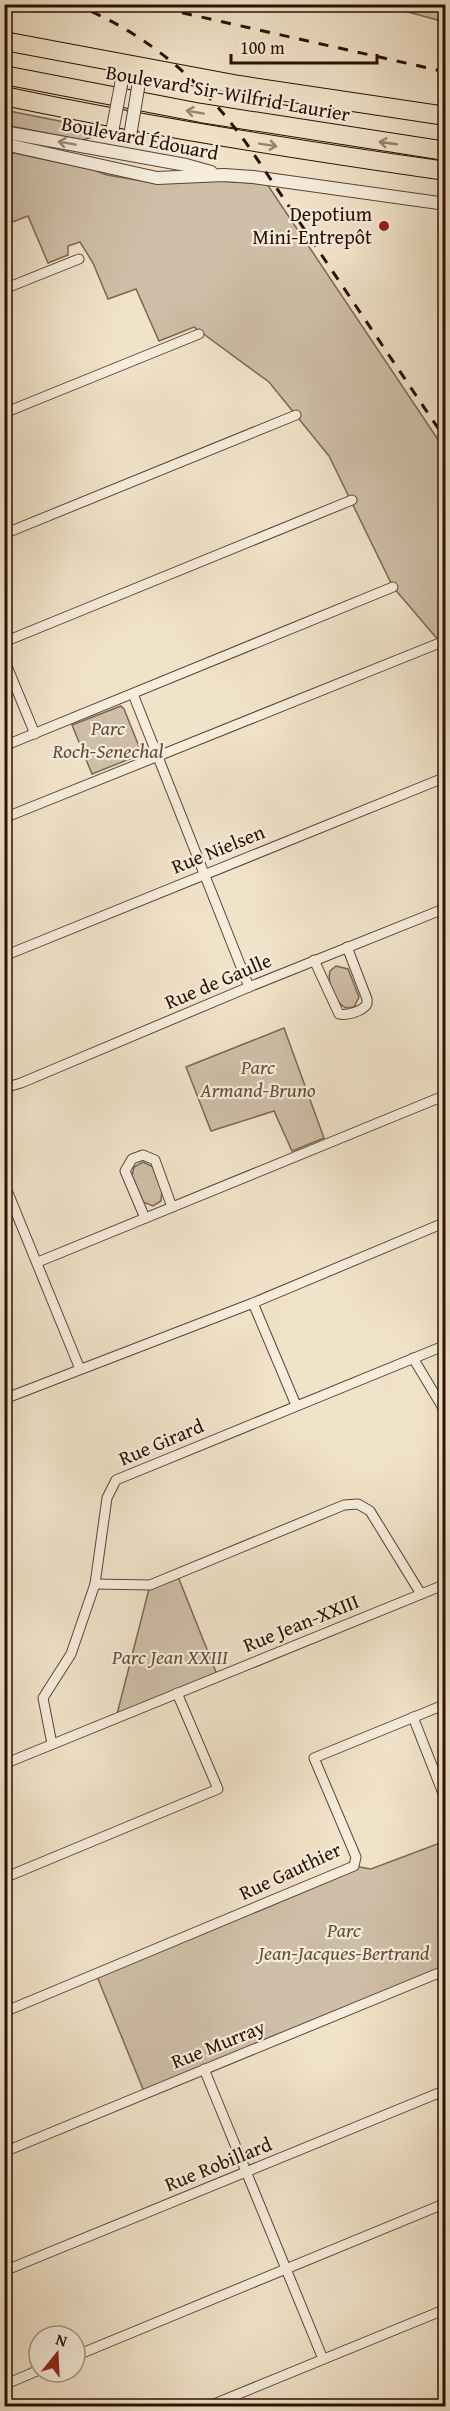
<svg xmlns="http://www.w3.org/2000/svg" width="450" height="2411" viewBox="0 0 450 2411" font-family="'Gentium Book Plus',serif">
  <rect width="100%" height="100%" fill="#f1e3ca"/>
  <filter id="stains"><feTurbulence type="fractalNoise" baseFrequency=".00333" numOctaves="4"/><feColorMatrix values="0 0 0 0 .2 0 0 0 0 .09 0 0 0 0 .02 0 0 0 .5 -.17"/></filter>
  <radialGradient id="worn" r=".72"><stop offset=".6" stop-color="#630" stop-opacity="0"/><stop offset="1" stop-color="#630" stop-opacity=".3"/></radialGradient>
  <!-- green -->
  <g fill="#cfbfa8" stroke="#7d6754" stroke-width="1.5">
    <polygon points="382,5 445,5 445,22"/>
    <polygon points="4,110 100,129 93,137 82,140 5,125"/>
    <polygon points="5,151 94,170 107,175 154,183 201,180 267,184 445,450 445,648 393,587 329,456 269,382 194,327 159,341 136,289 108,299 93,263 80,242 68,246 68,255 48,263 28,216 5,225"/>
    <polygon points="121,706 124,709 142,754 92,774 72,725"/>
    <path d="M336 966 348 969 359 997 354 1007 346 1008C335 1003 327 983 330 971Z"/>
    <polygon points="284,1028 324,1138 292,1151 274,1111 211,1131 186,1067"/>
    <polygon points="143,1162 153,1167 162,1191 161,1201 153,1206 143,1202 132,1176 134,1167"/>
    <polygon points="177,1574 218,1677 116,1718 150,1585"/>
    <polygon points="445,1841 445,1969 145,2094 96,1974 354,1866 371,1869"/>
  </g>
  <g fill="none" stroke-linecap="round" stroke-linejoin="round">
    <!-- minor casing -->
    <g stroke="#5c4432" stroke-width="11">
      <g id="minor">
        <polyline points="4,289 79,259"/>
        <polyline points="4,413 199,334"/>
        <polyline points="4,534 296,415"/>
        <polyline points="4,642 352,500"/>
        <polyline points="4,659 35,734"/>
        <polyline points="133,694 249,987"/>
        <polyline points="4,746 393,587"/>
        <polyline points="4,818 442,642"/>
        <polyline points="4,956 446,777"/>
        <path d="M314 960 339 1014C347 1016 363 1011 367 1004V999L347 947"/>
        <polyline points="4,1088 21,1083 249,987 446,908"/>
        <polyline points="4,1183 80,1369"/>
        <polyline points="145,1218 125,1171 132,1159 143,1155 155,1160 172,1207"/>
        <polyline points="38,1262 446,1095"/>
        <polyline points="253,1303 296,1405"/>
        <polyline points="413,1358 446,1413"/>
        <polyline points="4,1399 253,1303 446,1222"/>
        <polyline points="95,1584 150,1585 344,1505 358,1504 370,1511 421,1594"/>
        <polyline points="413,1717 446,1801"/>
        <polyline points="52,1744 43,1698 71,1654 95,1584 107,1498 116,1480 446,1345"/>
        <polyline points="4,1764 446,1584"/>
        <polyline points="4,1878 218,1789 177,1693"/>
        <polyline points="4,2012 354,1866 356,1857 314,1758 446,1704"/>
        <polyline points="204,2069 323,2359"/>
        <polyline points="4,2152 446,1970"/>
        <polyline points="4,2271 446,2090"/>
        <polyline points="75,2356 446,2203"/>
        <polyline points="4,2385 39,2370"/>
        <polyline points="209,2406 446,2309"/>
      </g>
    </g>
    <!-- tertiary casing -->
    <g stroke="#5c4432" stroke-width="14">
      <g id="tertiary">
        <polyline points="121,85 124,64"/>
        <polyline points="138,88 141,67"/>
        <polyline points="4,132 186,165 211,172"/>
        <polyline points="4,144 157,178 224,175 253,177 446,204"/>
      </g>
    </g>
    <!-- motorway casing -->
    <g stroke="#2b0f00" stroke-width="20">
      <g id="motorway">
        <polyline points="4,41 239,85 446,116"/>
        <polyline points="4,75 201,113 446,151"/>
        <path d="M4 96C151 127 298 150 446 171"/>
      </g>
    </g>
    <!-- minor -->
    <use href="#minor" stroke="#f6eddd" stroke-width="9"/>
    <!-- tertiary -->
    <use href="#tertiary" stroke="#f6eddd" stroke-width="12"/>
    <!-- motorway -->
    <use href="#motorway" stroke="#f1e3ca" stroke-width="18"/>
    <!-- rail -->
    <g stroke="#2b0f00" stroke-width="3" stroke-dasharray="10 10" stroke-linecap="butt">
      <path d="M73 4C149 33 206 85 251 150L446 440"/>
      <polyline points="143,4 446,72"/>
    </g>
    <!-- tertiary-bridge casing -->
    <g stroke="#5c4432" stroke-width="14" stroke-linecap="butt">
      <g id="tertiary-bridge">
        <polyline points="112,132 121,85"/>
        <polyline points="130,136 138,88"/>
      </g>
    </g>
    <!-- tertiary-bridge -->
    <use href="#tertiary-bridge" stroke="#f6eddd" stroke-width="12"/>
  </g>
  <!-- one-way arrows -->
  <defs><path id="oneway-shaft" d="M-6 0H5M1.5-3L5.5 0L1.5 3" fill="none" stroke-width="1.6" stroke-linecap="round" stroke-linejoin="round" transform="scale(1.5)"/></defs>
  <g stroke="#98846f">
    <use href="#oneway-shaft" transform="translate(195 112) rotate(-170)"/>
    <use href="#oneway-shaft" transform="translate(388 143) rotate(-172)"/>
    <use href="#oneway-shaft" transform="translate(268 145) rotate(9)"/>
  </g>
  <use stroke="#9b897a" href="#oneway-shaft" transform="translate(67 143) rotate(-170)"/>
  <!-- markers -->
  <circle fill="#8f2418" stroke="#f6eddd" stroke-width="2" cx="384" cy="226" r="6"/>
  <g text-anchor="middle" stroke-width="4.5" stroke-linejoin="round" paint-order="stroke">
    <!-- street labels -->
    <g font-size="20" fill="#2b0f00" stroke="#f6eddd">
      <text transform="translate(228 93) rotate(10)" y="7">Boulevard Sir-Wilfrid-Laurier</text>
      <text transform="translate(140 138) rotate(11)" y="7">Boulevard Édouard</text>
      <text transform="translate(218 849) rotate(-22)" y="7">Rue Nielsen</text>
      <text transform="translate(218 981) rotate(-23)" y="7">Rue de Gaulle</text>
      <text transform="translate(161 1442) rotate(-23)" y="7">Rue Girard</text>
      <text transform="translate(301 1623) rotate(-22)" y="7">Rue Jean-XXIII</text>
      <text transform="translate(290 1871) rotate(-25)" y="7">Rue Gauthier</text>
      <text transform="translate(218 2044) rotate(-22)" y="7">Rue Murray</text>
      <text transform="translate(218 2164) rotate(-22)" y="7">Rue Robillard</text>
    </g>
    <!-- poi labels -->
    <g font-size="20" fill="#2b0f00" stroke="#f6eddd" text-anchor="end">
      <text x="372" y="221">Depotium<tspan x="372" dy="23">Mini-Entrepôt</tspan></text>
    </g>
    <!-- park labels -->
    <g font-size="20" font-style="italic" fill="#644d3b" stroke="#f6eddd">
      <text x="108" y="735">Parc<tspan x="108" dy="23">Roch-Senechal</tspan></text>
      <text x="258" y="1074">Parc<tspan x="258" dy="23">Armand-Bruno</tspan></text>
      <text x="170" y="1664">Parc Jean XXIII</text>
      <text x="344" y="1937">Parc<tspan x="344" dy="23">Jean-Jacques-Bertrand</tspan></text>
    </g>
  </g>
  <!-- margin -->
  <rect width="450" height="2411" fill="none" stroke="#f1e3ca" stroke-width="24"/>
  <rect x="6" y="6" width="438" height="2399" fill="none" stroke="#2b0f00" stroke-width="3"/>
  <rect x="12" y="12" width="426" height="2387" fill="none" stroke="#2b0f00" stroke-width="1.5"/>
  <!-- north arrow -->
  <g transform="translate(57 2354) rotate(18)"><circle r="28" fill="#f6eddd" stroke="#a59485" stroke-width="1.5"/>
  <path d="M0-4.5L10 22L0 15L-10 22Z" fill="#8f2418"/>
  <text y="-9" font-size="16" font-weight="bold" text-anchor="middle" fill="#2b0f00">N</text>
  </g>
  <!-- scale -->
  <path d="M231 54v9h146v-9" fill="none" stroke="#2b0f00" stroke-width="3"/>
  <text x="240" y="54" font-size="18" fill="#2b0f00" stroke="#f6eddd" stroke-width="4.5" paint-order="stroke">100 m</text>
  <rect width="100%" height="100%" filter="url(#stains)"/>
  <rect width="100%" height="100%" fill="url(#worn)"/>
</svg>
